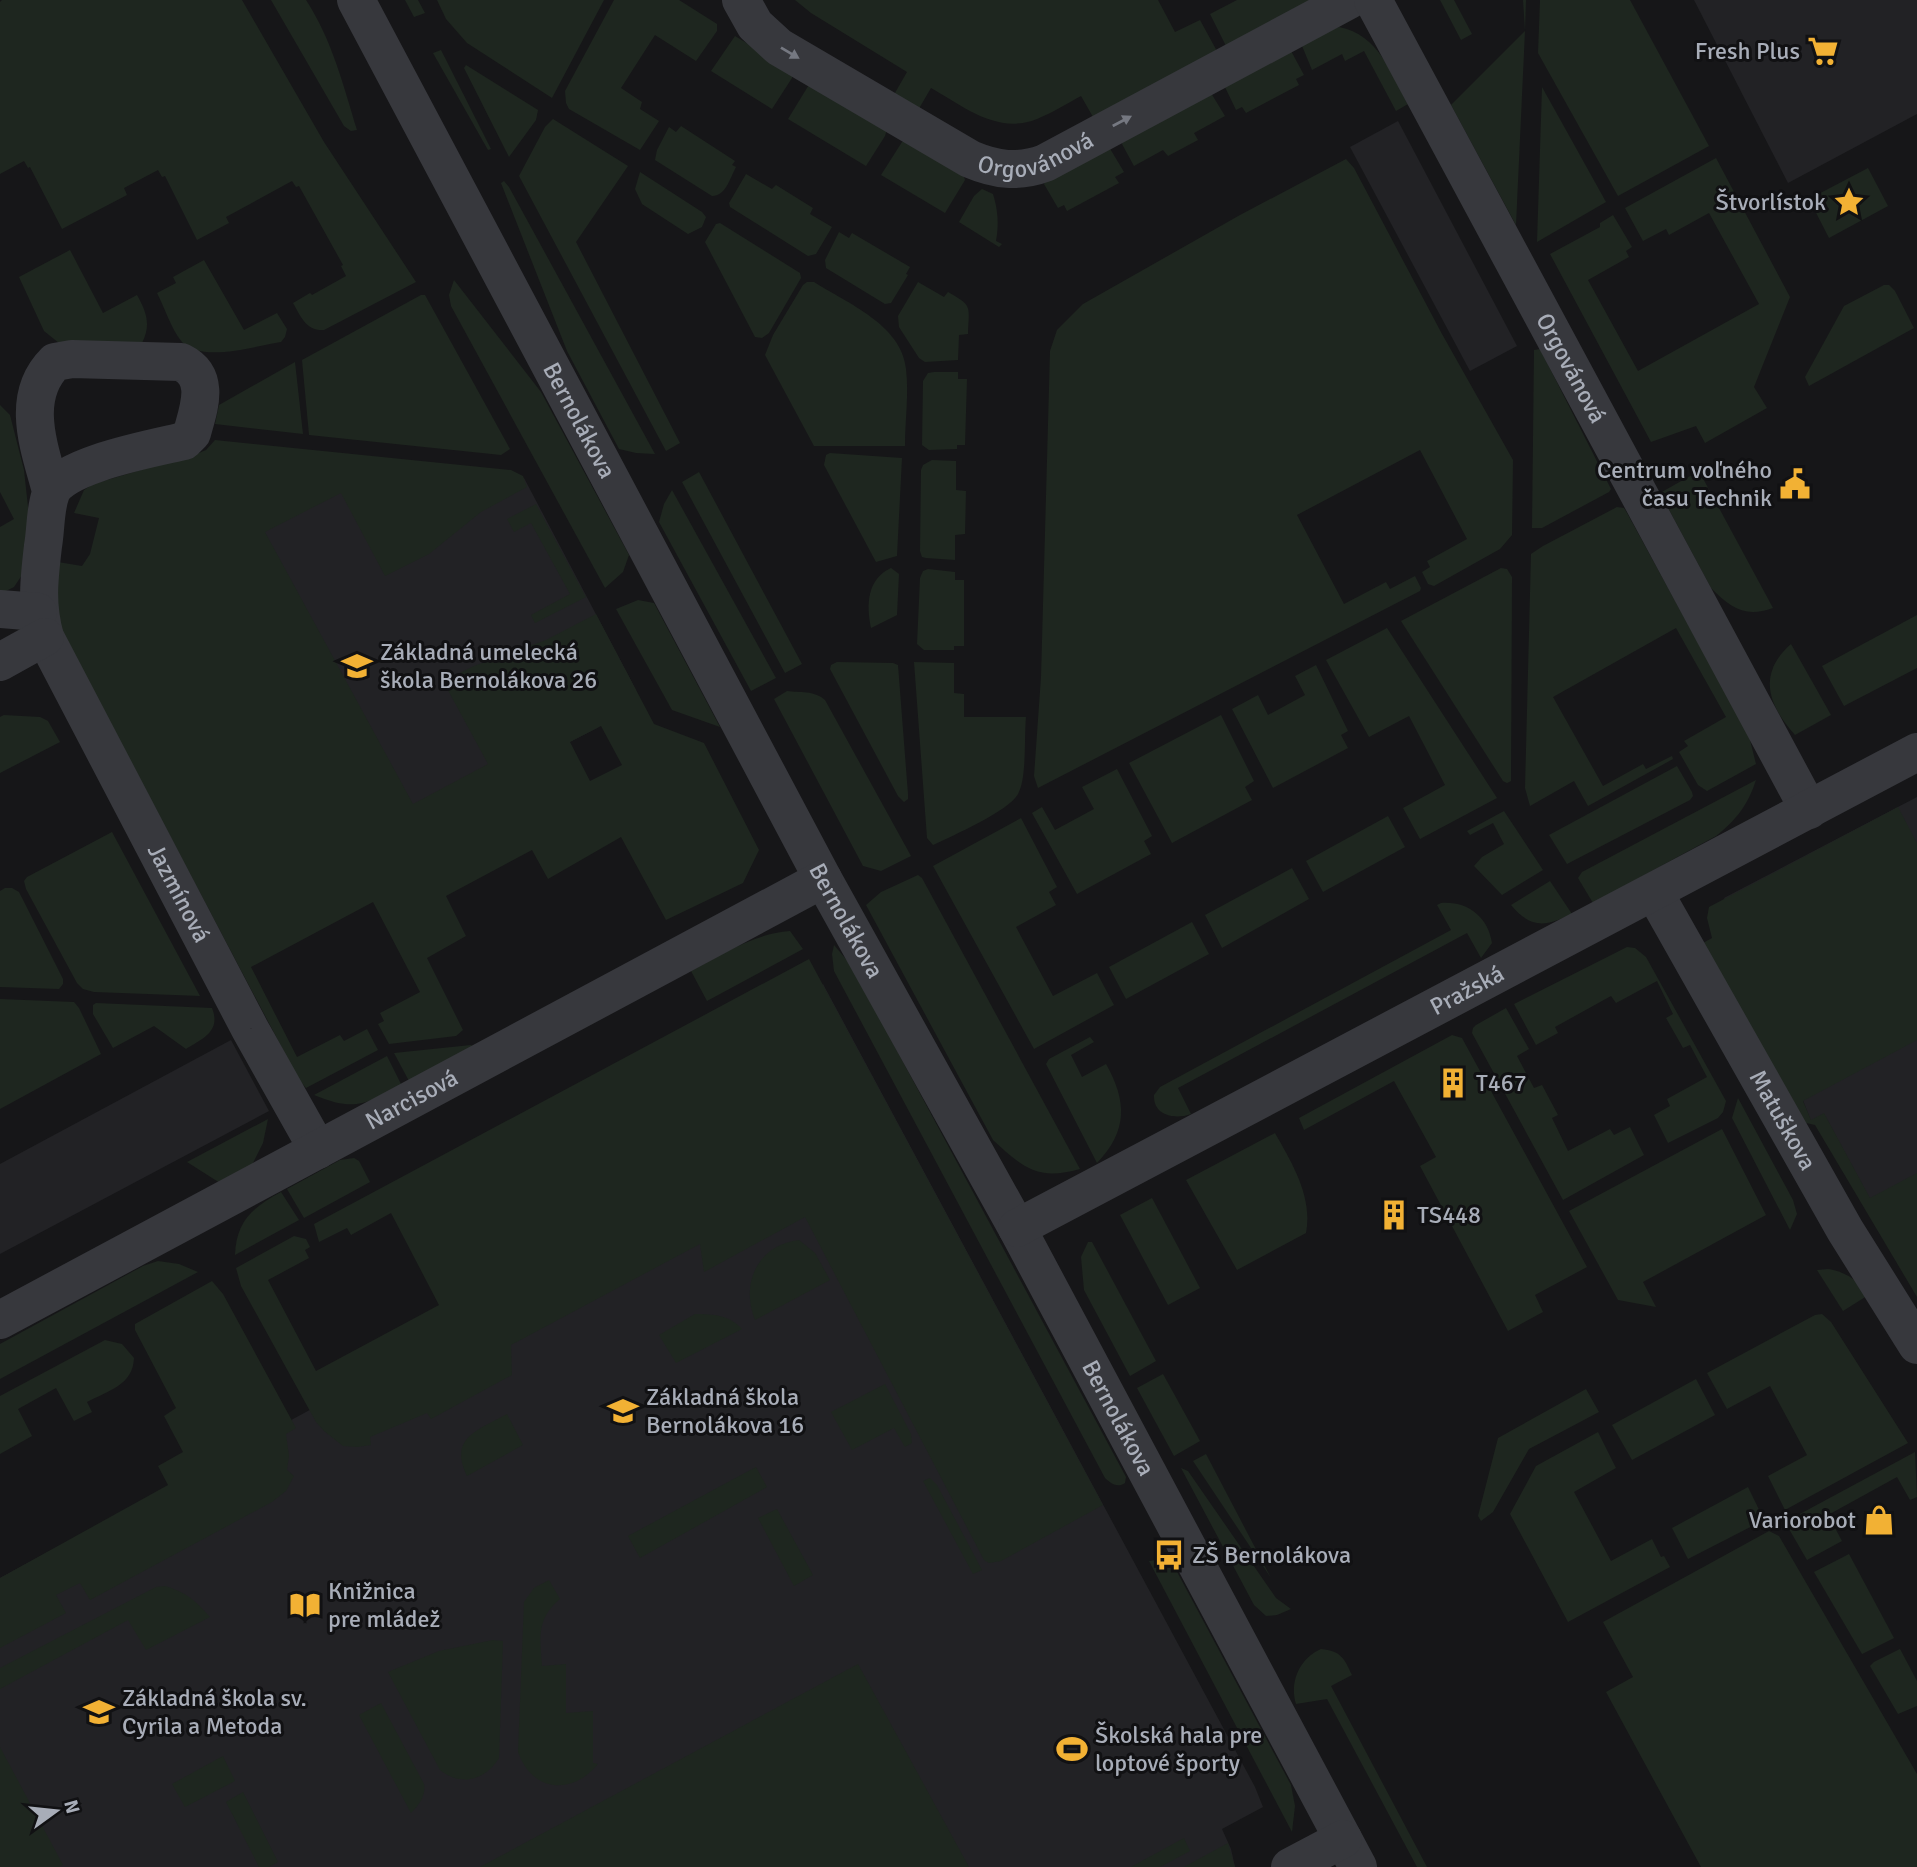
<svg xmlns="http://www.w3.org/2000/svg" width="1917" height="1867" viewBox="0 0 1917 1867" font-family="Signika,sans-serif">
  <rect width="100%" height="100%" fill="#161618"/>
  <!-- built -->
  <g fill="#222225">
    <polygon points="1694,0 1917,0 1917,114 1788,183"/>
    <polygon points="1398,121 1517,346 1470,371 1350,147"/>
    <polygon points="314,469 524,478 636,690 597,728 548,753 388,868 71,610"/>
    <polygon points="1917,797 1917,1286 1824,1114 1811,1121 1724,898"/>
    <polygon points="823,984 1255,1787 1263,1807 1222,1829 1231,1849 1235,1867 0,1867 0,1578 479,1318"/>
    <polygon points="231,1040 269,1111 0,1254 0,1164"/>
  </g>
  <!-- green -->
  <g fill="#1e261f" fill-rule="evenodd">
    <path d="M2 0H242L324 142 416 282 324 330C306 331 301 317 293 303L310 293 312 295 346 276 341 266 343 265 299 186 296 187 292 181 226 217 229 223 197 240 165 176 162 177 158 170 124 188 127 195 62 229 30 167 28 168 24 161 0 174V2Z"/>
    <path d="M271 0H306C332 40 343 84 357 130L351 131 344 126Z"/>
    <polygon points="405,0 418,0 425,13 414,17"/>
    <polygon points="437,0 604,0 552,98 467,43 446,19"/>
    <polygon points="614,0 679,0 717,24 717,31 696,61 655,35 621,88 642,102 640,109 659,121 640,150 569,109 566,103 565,91"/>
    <path d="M795 0H1158L1175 32 1200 20 1218 53 1093 117 1081 96C1066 104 1052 113 1037 119 997 135 963 106 931 88L917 112 892 98 907 72 811 13Z"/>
    <polygon points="1237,0 1318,0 1227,48 1210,14"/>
    <polygon points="1440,0 1454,0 1472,34 1461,40"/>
    <polygon points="1523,0 1526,0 1525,31 1516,225 1451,105 1525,31"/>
    <polygon points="1540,0 1630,0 1709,146 1618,196 1538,53"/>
    <path d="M1339 27C1379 35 1390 72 1408 104L1396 111 1364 51 1345 61 1342 54 1312 70 1300 41Z"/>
    <polygon points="735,36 793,71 792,78 772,109 711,71"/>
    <polygon points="1290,49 1304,75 1296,79 1299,85 1246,113 1242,107 1236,110 1224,85"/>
    <polygon points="441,50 491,149 488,150 433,53"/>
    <polygon points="466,65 538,110 536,120 509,157 464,68"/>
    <polygon points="810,83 887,129 885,136 866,166 788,119"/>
    <polygon points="1542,87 1606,202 1537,242"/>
    <polygon points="1211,93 1225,116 1194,133 1198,140 1168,156 1163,150 1134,166 1122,144 1123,140"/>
    <polygon points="553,119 628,166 576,242 680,443 666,451 519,176 545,127"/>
    <path d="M681 126 735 161 732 165 736 167C730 178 726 196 712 196L655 160 657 150 669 127 676 132Z"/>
    <polygon points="905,141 964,177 965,180 945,213 881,175 902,142"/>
    <polygon points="1109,147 1124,172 1115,177 1119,183 1067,211 1064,205 1058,208 1044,184 1045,178"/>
    <polygon points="1716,158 1790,297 1754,387 1767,408 1705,443 1696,426 1651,442 1550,254 1600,227 1600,223 1613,215 1632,247 1626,251 1629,257 1588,280 1638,371 1759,304 1709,213 1669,235 1666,229 1643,241 1625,208"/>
    <polygon points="1346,159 1354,168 1442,334 1513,460 1512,535 1500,549 1434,586 1428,584 1422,572 1430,567 1427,561 1467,539 1420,450 1297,515 1344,604 1386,582 1390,589 1415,576 1421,588 1420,591 1038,788 1034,776 1041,677 1050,351 1057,330 1083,304 1240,215"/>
    <polygon points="1868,168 1888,206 1829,238 1809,199"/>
    <polygon points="640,172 702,212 706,217 702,227 688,234 642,204 635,189"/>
    <polygon points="746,174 772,189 776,185 813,208 810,214 832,227 816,254 808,256 730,207 729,203"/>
    <polygon points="504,181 509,187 655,454 636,453 619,449 567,351 501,183"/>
    <path d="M982 189 993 194C998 210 999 225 996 241L1002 244 999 247 959 222 974 196Z"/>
    <polygon points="720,223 800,273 801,278 769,333 762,338 755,337 705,242 716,224"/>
    <polygon points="839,232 849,238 852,233 910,267 906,274 908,275 891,303 885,304 826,268 825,260"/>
    <path d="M70 250 103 313 137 295C147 313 151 325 142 343L64 347 44 331 19 277Z"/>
    <path d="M204 260 244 330 277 313 287 329 285 337 281 342C255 346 201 363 182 342 171 329 165 308 157 293L176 283 173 277Z"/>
    <polygon points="454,280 541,392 629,555 623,572 605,588 451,306 449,295"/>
    <path d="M807 282H814C847 303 902 325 906 369 909 394 905 421 905 446H814L765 355 773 335 803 285Z"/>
    <path d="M918 282 944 297 948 292C973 306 969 306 968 334L959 335 958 360 925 362 919 358 899 327 898 316Z"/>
    <polygon points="1884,285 1889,285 1895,291 1914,328 1809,386 1805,377 1844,306"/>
    <polygon points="421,295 425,295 510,449 501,455 309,435 302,360"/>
    <polygon points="1540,349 1611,489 1609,492 1542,528 1532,528 1534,350"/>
    <polygon points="295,362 303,434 215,424 219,405"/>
    <polygon points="934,372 958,372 958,379 967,379 965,445 957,445 957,449 929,450 922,445 923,381 928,373"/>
    <polygon points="0,405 10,415 24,470 29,516 22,575 14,587 0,594 0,527 14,519 0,492"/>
    <path d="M215 440 511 470 523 476 527 487 481 512 429 554 385 576 341 493 265 532 413 804 488 764 443 681 474 666 546 640 596 614 654 724 704 743 759 850 743 883 666 920 621 837 548 879 532 850 446 896 466 936 427 958 463 1030 456 1036 389 1044 378 1024 384 1021 380 1013 420 992 373 902 251 967 297 1057 340 1035 344 1041 367 1029 378 1050 306 1088 299 1080 58 624V562L82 566 90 554 99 518 74 513 84 490 93 484 199 453 206 450ZM601 726 622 765 590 781 570 742Z"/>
    <polygon points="830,453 902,458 897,556 876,562 824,465 826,455"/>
    <polygon points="932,460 956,461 956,490 966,491 965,534 955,535 955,560 926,558 922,557 920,551 921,470 923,465"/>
    <path d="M1699 471 1773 608C1745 618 1731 608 1711 588L1660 493Z"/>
    <polygon points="699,472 802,664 785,673 682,482"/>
    <polygon points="672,490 776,678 751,691 659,522 664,504"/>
    <polygon points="536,504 586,597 535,623 531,615 570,594 531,523 514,532 507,519"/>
    <polygon points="1617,507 1624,508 1627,513 1749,736 1756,764 1707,791 1698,785 1679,752 1688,746 1684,741 1726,717 1676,628 1553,697 1603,786 1643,764 1646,769 1672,756 1673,759 1588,806 1574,781 1530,806 1525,788 1531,554 1543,546"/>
    <path d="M891 568 899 574 897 615 871 628C866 605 867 579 891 568Z"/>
    <polygon points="1501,568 1507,569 1512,577 1511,781 1507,783 1503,781 1401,621"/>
    <polygon points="928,569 955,572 955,580 964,580 964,646 954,646 954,650 924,650 917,644 920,578 923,571"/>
    <polygon points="638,600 654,603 720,727 672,710 616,609"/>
    <polygon points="1917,615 1917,668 1844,706 1822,666"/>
    <polygon points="1387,628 1497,798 1420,839 1403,808 1445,785 1409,716 1369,737 1326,660"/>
    <path d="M1791 644 1831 715 1795 735C1768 705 1757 674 1791 644Z"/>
    <polygon points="837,662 893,663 898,665 908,794 908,799 904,802 898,796 830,669 831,665"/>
    <path d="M914 662 954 663V693L964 694V717H1026C1024 737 1027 778 1018 794 1009 811 952 836 933 845L927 838Z"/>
    <polygon points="1316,665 1348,731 1341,735 1348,748 1273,788 1232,709 1258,695 1268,715 1305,695 1295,676"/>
    <path d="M787 691C800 693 814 690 825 700L911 856 881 871 863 866 774 699Z"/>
    <polygon points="4,715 40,717 48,721 60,742 0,773 0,717"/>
    <polygon points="1221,715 1254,781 1245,787 1252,800 1172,843 1129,763"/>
    <polygon points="1677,766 1692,792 1693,796 1690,800 1567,864 1549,835"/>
    <polygon points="1117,769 1152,836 1144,841 1151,854 1077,894 1032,813 1042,807 1055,830 1094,809 1082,787"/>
    <path d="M1756 780C1748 805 1736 820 1716 836L1593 903 1578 878 1582 872Z"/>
    <polygon points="1898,807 1917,843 1917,1040 1803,1101 1811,1120 1824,1113 1870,1198 1917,1173 1917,1297 1815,1125 1806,1123 1703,943 1712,938 1707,918 1709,907"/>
    <polygon points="1504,811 1543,870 1502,895 1474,866 1482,857 1504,844 1493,823 1470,835 1467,831"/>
    <polygon points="1388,816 1405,847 1323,892 1306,861"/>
    <polygon points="1021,818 1057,887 1049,892 1056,905 1016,927 1053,996 1097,973 1114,1005 1034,1049 933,866"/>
    <polygon points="112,832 200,996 201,996 94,992 83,989 77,983 26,889 24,881 27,877"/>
    <polygon points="1292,868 1309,899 1222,948 1205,915"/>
    <path d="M918 875 922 878 1080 1169C1038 1181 1023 1168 993 1140L866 905 881 892Z"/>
    <path d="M1550 881 1572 914C1546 926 1532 930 1511 905Z"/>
    <polygon points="5,888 12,888 19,892 63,979 63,984 59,989 0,987 0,891"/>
    <path d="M1441 903C1468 901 1488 917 1492 943L1481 958 1467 933 1178 1088 1191 1114C1175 1120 1153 1116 1154 1095L1160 1087 1451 930 1437 905Z"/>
    <polygon points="1192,922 1209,954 1126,999 1109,967"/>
    <path d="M790 931 803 949 707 1001 691 971C723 954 753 934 790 931Z"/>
    <path d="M834 945 851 965 1126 1477 1125 1483C1118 1488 1111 1484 1105 1478L834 971 832 954Z"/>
    <polygon points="1627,947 1635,948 1646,957 1726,1101 1723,1112 1718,1118 1668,1143 1654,1115 1670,1106 1667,1099 1707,1077 1690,1045 1683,1048 1666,1018 1673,1014 1657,981 1616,1003 1611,996 1555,1027 1558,1033 1536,1045 1514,1004"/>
    <polygon points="809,959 1103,1505 1001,1561 989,1563 984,1560 805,1217 704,1272 700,1244 511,1345 512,1375 431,1419 427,1413 370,1437 371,1445 357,1447 343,1446 324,1431 316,1422 241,1286 236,1268 294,1236 306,1239 310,1247 305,1250 309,1258 268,1280 316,1371 439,1305 391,1213 351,1235 347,1228 319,1242 314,1224"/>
    <polygon points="0,999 74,1002 79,1008 101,1054 0,1109"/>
    <path d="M96 1003 212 1008C221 1031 204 1038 186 1049L154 1026 113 1048 93 1014V1005Z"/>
    <polygon points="1506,1008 1529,1049 1517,1056 1534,1088 1542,1085 1558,1115 1552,1118 1568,1151 1610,1129 1614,1135 1630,1127 1644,1155 1563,1200 1472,1033 1473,1028 1476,1025"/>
    <polygon points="1452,1035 1462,1038 1587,1267 1535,1295 1543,1312 1508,1331 1420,1166 1436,1157 1394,1081 1304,1130 1299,1118"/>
    <path d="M1090 1037 1094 1042 1071 1055 1082 1077 1106 1064C1127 1101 1128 1131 1097 1163L1046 1064 1049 1059Z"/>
    <polygon points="471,1045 473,1047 409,1081 394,1053"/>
    <path d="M387 1056 402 1086C364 1104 356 1112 314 1095Z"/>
    <polygon points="1738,1098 1793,1200 1797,1214 1790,1230 1732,1118"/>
    <polygon points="268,1119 263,1143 251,1167 220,1183 187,1162"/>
    <polygon points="1722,1129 1766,1215 1643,1282 1656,1307 1618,1300 1569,1211"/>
    <path d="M1275 1133C1292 1163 1313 1197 1306 1233L1237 1270 1186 1180Z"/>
    <polygon points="354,1158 359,1161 370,1182 304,1218 287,1189 340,1160"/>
    <path d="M281 1192 299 1220 235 1255C236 1221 253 1207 281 1192Z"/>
    <polygon points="1152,1198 1200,1288 1168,1305 1120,1215"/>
    <path d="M799 1240 815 1253 830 1280 755 1320C740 1283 758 1245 799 1240Z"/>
    <polygon points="1088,1242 1092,1242 1156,1361 1130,1376 1084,1290 1081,1257"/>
    <polygon points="158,1261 179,1264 198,1272 0,1379 0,1344 143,1266"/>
    <path d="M1828 1269C1847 1272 1857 1281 1870 1294L1843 1311 1817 1270Z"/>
    <polygon points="212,1281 223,1294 296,1428 286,1434 289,1456 287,1470 294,1476 286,1491 272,1502 90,1600 80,1583 56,1595 66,1613 0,1648 0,1578 168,1485 158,1466 183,1452 164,1416 176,1408 135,1330 135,1324"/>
    <path d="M695 1314C713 1314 729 1315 742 1329L676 1363 659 1335Z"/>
    <polygon points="1822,1314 1831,1322 1908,1443 1785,1510 1768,1476 1807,1455 1770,1386 1727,1409 1707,1373 1815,1315"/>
    <path d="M105 1340 122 1344 134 1358C133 1385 108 1391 87 1402L92 1412 74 1421 56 1388 18 1409 32 1436 0 1454V1396Z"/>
    <polygon points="1163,1374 1200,1441 1174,1456 1137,1388"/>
    <polygon points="1696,1379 1715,1415 1632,1460 1612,1425"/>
    <polygon points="885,1384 911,1434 912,1443 905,1447 894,1428 852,1450 831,1412"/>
    <polygon points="1586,1389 1599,1412 1529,1449 1493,1512 1481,1521 1478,1516 1498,1438"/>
    <path d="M507 1414 523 1445 467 1476C448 1437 479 1430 507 1414Z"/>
    <polygon points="1598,1432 1616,1468 1574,1492 1611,1561 1652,1539 1661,1557 1664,1556 1670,1567 1568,1622 1510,1514 1536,1466"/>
    <polygon points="1915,1452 1917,1497 1910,1500 1897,1477 1828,1515 1842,1541 1807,1560 1785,1522"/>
    <polygon points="1206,1454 1271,1578 1193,1461"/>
    <polygon points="756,1467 767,1487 640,1558 628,1536"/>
    <polygon points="1181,1468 1188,1471 1276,1598 1291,1609 1277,1615 1266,1616 1254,1605"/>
    <polygon points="930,1478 937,1485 982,1570 973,1574 923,1481"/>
    <polygon points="1748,1487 1764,1520 1688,1559 1672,1528"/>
    <polygon points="777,1509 813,1575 794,1586 758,1518"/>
    <polygon points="1769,1531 1779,1536 1917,1774 1917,1867 1701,1867 1606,1692 1633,1677 1603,1622"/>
    <polygon points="1849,1554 1894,1638 1862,1654 1814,1572"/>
    <polygon points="1162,1559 1175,1568 1291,1785 1295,1806 1292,1832 1149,1561"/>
    <path d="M549 1580 560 1599C536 1619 540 1638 542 1666L566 1664V1713L593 1711V1763L598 1764C572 1796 532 1792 518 1752L524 1602 534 1588Z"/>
    <path d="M165 1586C187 1593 194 1599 210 1617L146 1650 128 1620 0 1689V1668L156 1587Z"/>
    <path d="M493 1640 503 1641 499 1758C486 1780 461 1787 440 1770L388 1672 439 1651Z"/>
    <path d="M1321 1649C1341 1651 1344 1658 1352 1675L1331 1686 1427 1867H1417L1327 1699 1296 1704C1289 1682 1300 1658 1321 1649Z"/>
    <polygon points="1900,1649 1917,1681 1917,1706 1898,1714 1870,1666 1874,1662"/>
    <polygon points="858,1664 969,1867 480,1867"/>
    <path d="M381 1703 424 1784C426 1796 419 1805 411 1813L359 1715Z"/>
    <polygon points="0,1747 63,1865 59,1867 0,1867"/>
    <polygon points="223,1756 235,1781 185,1807 172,1784"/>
    <polygon points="243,1792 278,1862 269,1867 259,1867 226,1802"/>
    <polygon points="1184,1838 1190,1851 1160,1867 1131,1867"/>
    <polygon points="1228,1843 1235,1867 1184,1867"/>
  </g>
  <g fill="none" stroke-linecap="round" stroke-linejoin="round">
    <!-- street -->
    <g stroke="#37383d" stroke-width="38">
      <path id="s1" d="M356 0 823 879 1017 1228 1358 1867"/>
      <path id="s2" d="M741 0 755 25 779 47 970 159C996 170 1018 173 1045 163L1349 0"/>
      <path id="s3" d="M1373 0 1809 810"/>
      <path id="s4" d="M51 491C40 449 19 398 55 362L72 359 181 362C211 377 199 407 192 433L184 441C155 448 60 465 51 493 45 508 46 529 43 546 39 580 36 604 45 637L250 1029 318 1150"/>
      <polyline points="0,609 38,612"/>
      <polyline points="0,662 45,637"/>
      <path id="s5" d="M1654 892 1845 1230 1917 1345"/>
      <path id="s6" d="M1017 1228 1917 752"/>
      <path id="s7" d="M0 1320 823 879"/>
      <polyline points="1290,1867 1343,1839"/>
    </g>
  </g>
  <!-- one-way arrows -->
  <defs><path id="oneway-solid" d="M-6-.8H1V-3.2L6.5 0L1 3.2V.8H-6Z" transform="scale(1.75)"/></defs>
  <g fill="#757881">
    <use href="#oneway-solid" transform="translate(790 53) rotate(31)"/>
    <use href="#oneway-solid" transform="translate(1122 121) rotate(-28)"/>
  </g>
  <!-- icons -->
  <defs>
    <g id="supermarket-bare" transform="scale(2.415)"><path d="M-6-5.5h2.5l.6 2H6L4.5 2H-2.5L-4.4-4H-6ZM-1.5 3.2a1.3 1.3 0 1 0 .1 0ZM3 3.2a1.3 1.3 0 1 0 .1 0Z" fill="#f2b134" stroke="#111113" stroke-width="2.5" paint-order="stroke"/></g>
    <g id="sight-bare" transform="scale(2.415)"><path d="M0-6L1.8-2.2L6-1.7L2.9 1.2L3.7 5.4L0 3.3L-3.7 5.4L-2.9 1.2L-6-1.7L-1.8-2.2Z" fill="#f2b134" stroke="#111113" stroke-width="2.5" paint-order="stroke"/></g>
    <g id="civic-bare" transform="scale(2.415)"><path d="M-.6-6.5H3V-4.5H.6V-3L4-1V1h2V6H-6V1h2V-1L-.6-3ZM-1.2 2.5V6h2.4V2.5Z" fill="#f2b134" stroke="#111113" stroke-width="2.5" paint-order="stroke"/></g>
    <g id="school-bare" transform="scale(2.415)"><path d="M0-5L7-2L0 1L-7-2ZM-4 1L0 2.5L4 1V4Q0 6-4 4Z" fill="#f2b134" stroke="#111113" stroke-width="2.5" paint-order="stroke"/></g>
    <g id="building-bare" transform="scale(2.415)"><path d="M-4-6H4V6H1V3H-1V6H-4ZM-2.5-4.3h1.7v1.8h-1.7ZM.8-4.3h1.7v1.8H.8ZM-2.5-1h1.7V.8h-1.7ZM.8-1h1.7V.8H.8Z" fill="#f2b134" stroke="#111113" stroke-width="2.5" paint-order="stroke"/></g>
    <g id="shop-bare" transform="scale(2.415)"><path d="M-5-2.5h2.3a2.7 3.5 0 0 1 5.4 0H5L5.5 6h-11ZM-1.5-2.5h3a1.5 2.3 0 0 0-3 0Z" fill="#f2b134" stroke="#111113" stroke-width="2.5" paint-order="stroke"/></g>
    <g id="bus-bare" transform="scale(2.415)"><path d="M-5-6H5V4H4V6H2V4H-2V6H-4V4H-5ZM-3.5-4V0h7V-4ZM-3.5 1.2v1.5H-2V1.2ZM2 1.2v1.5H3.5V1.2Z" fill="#f2b134" stroke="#111113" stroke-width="2.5" paint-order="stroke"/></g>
    <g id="library-bare" transform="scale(2.415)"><path d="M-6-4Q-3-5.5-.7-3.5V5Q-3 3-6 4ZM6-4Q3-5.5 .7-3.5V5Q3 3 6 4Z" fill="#f2b134" stroke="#111113" stroke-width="2.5" paint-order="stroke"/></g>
    <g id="stadium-bare" transform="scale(2.415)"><path d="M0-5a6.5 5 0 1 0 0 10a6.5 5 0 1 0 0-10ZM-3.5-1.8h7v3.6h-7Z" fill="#f2b134" stroke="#111113" stroke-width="2.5" paint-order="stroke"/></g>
  </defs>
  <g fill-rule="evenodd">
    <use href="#supermarket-bare" x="1823" y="51"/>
    <use href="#sight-bare" x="1849" y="202"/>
    <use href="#civic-bare" x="1795" y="484"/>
    <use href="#school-bare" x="357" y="666"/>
    <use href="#building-bare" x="1453" y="1083"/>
    <use href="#building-bare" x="1394" y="1215"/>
    <use href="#school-bare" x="623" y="1411"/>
    <use href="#shop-bare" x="1879" y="1520"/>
    <use href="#bus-bare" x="1169" y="1555"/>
    <use href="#library-bare" x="305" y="1605"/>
    <use href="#school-bare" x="99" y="1712"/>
    <use href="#stadium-bare" x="1072" y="1749"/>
  </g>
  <g text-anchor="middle" stroke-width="6" stroke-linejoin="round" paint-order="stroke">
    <!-- poi labels -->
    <g font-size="24" fill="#a8adb8" stroke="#111113" text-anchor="start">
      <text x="1800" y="59" text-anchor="end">Fresh Plus</text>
      <text x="1826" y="210" text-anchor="end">Štvorlístok</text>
      <text x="1772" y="478" text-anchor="end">Centrum voľného<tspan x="1772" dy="28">času Technik</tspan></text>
      <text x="380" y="660">Základná umelecká<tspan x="380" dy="28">škola Bernolákova 26</tspan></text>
      <text x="1476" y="1091">T467</text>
      <text x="1417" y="1223">TS448</text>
      <text x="646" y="1405">Základná škola<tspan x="646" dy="28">Bernolákova 16</tspan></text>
      <text x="1856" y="1528" text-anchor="end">Variorobot</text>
      <text x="1192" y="1563">ZŠ Bernolákova</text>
      <text x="328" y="1599">Knižnica<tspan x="328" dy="28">pre mládež</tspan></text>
      <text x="122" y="1706">Základná škola sv.<tspan x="122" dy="28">Cyrila a Metoda</tspan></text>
      <text x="1095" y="1743">Školská hala pre<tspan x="1095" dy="28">loptové športy</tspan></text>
    </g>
    <!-- street labels -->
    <g font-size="24" fill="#a8adb8" stroke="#111113">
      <text dy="8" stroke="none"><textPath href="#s2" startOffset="352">Orgovánová</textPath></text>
      <text dy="8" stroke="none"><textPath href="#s3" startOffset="418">Orgovánová</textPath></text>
      <text dy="8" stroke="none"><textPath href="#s1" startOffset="476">Bernolákova</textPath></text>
      <text dy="8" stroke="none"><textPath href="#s4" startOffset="934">Jazmínová</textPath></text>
      <text dy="8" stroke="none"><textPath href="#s1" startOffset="1043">Bernolákova</textPath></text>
      <text dy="8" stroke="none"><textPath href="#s6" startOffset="509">Pražská</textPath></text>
      <text dy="8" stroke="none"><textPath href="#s7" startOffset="467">Narcisová</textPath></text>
      <text dy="8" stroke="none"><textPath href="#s5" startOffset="262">Matuškova</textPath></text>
      <text dy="8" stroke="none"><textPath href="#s1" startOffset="1610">Bernolákova</textPath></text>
    </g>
  </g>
  <!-- north arrow -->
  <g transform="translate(56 1811) rotate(75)" stroke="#111113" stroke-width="5" paint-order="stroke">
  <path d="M0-5L12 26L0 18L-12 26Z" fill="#a8adb8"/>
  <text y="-10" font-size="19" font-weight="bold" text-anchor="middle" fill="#a8adb8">N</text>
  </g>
</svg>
